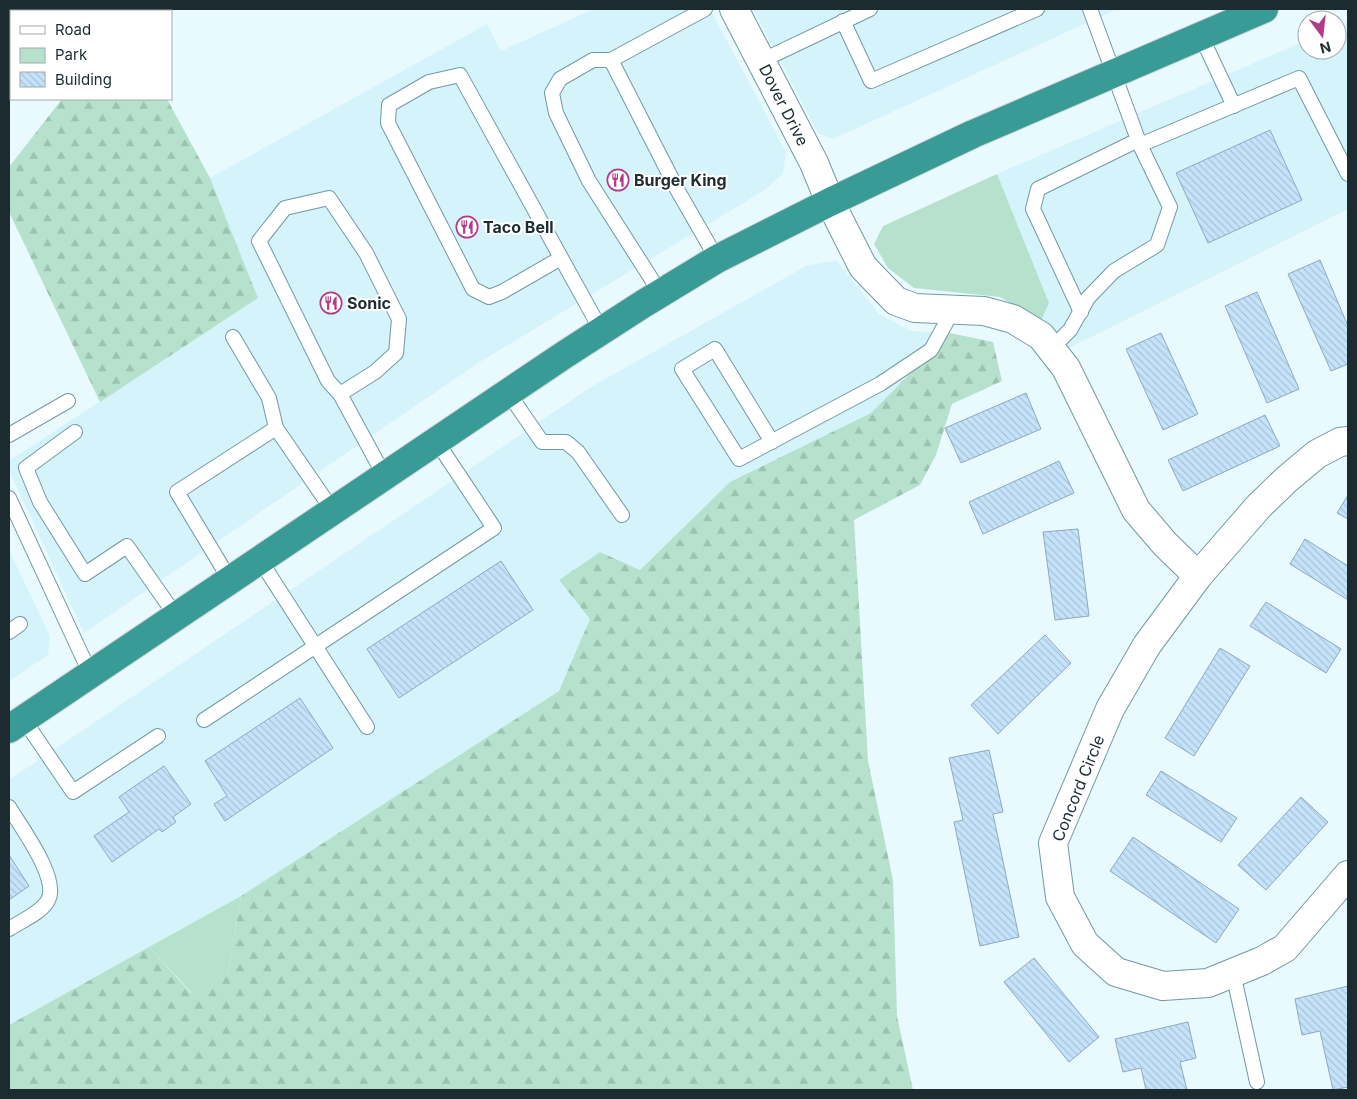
<svg xmlns="http://www.w3.org/2000/svg" width="1357" height="1099" viewBox="0 0 1357 1099" font-family="Inter,sans-serif">
  <defs>
    <pattern id="forest-firs" width="22" height="20" patternUnits="userSpaceOnUse" patternTransform="scale(1.25)"><rect width="22" height="20" fill="#b6e2cd"/><path d="M5 1l3.5 6h-7zM16 11l3.5 6h-7z" fill="#9cc2b0"/></pattern>
    <pattern id="building-back-hatch" width="6" height="6" patternUnits="userSpaceOnUse" patternTransform="scale(1.25)"><rect width="6" height="6" fill="#c4e3fb"/><path d="M-1 5l2 2M0 0l6 6M5-1l2 2" fill="none" stroke="#a8c3d7"/></pattern>
  </defs>
  <rect width="100%" height="100%" fill="#e9fafe"/>
  <!-- built -->
  <g fill="#d4f3fb">
    <polygon points="594,9 710,9 786,152 783,174 763,191 478,363 84,633 9,470 9,461 258,298 210,178 487,24 501,51"/>
    <polygon points="753,9 1117,9 833,139 818,133"/>
    <polygon points="1348,22 1348,209 1063,351 1041,321 1049,303 997,174 1307,40 1307,50 1337,50 1337,27"/>
    <polygon points="837,261 879,314 911,331 950,333 871,413 730,482 640,570 600,552 559,580 591,619 559,691 241,896 9,1025 9,780 591,387 808,265"/>
    <polygon points="9,550 50,636 48,655 9,681"/>
  </g>
  <!-- green -->
  <g fill="#b6e2cd">
    <polygon points="997,174 1049,303 1041,321 1000,297 914,288 888,268 874,244 883,226"/>
    <polygon points="241,896 228,973 192,993 149,947"/>
  </g>
  <!-- forest -->
  <g fill="url(#forest-firs)">
    <polygon points="62,99 167,99 210,178 258,298 100,402 9,212 9,167"/>
    <polygon points="950,333 993,342 1002,381 952,404 936,455 920,485 854,520 868,761 893,880 897,1016 913,1090 9,1090 9,1025 149,947 191,993 228,973 241,896 559,691 590,619 559,580 600,552 640,570 730,482 871,413"/>
  </g>
  <!-- building -->
  <g fill="url(#building-back-hatch)" stroke="#8ca9c0">
    <polygon points="1270,130 1302,200 1208,243 1176,173"/>
    <polygon points="1320,260 1348,326 1348,364 1331,371 1288,274"/>
    <polygon points="1257,292 1299,389 1267,403 1225,306"/>
    <polygon points="1161,333 1198,414 1163,430 1126,349"/>
    <polygon points="1026,393 1041,429 961,463 945,428"/>
    <polygon points="1265,415 1280,446 1183,491 1168,460"/>
    <polygon points="1059,461 1074,493 983,534 969,502"/>
    <polygon points="1348,495 1348,519 1337,513"/>
    <polygon points="1078,529 1089,616 1055,620 1043,532"/>
    <polygon points="1305,539 1348,566 1348,600 1290,564"/>
    <polygon points="501,561 533,610 399,698 367,649"/>
    <polygon points="1266,602 1341,649 1326,673 1250,626"/>
    <polygon points="1045,635 1071,663 998,734 971,705"/>
    <polygon points="1220,648 1250,666 1194,756 1165,738"/>
    <polygon points="300,698 333,748 225,821 214,804 227,796 205,761"/>
    <polygon points="989,750 1003,812 993,814 1019,937 980,946 954,822 963,820 949,758"/>
    <polygon points="164,766 191,804 173,817 176,822 162,832 159,829 112,862 94,836 129,812 119,797"/>
    <polygon points="1161,771 1237,818 1221,842 1146,795"/>
    <polygon points="1301,797 1328,822 1266,890 1238,865"/>
    <polygon points="1133,837 1239,909 1216,943 1110,871"/>
    <polygon points="9,855 29,886 9,900"/>
    <polygon points="1034,958 1099,1037 1069,1062 1004,982"/>
    <polygon points="1348,986 1348,1087 1333,1090 1320,1031 1302,1035 1295,999"/>
    <polygon points="1188,1022 1196,1058 1180,1062 1187,1090 1146,1090 1141,1068 1123,1072 1115,1039"/>
  </g>
  <g fill="none" stroke-linecap="round" stroke-linejoin="round">
    <!-- lane casing -->
    <g stroke="#7199a3" stroke-width="16">
      <g id="lane">
        <polyline points="843,21 871,81 1037,9"/>
        <polyline points="1201,36 1234,106"/>
        <polyline points="611,60 705,9"/>
        <polyline points="761,61 870,9"/>
        <polyline points="1140,145 1299,78 1348,174"/>
        <polyline points="561,258 502,292 489,297 473,289 388,123 389,105 429,82 460,75 601,330"/>
        <polyline points="661,294 589,181 556,113 552,93 560,79 593,60 611,60 678,191 717,259"/>
        <polyline points="1081,312 1033,209 1038,189 1138,140"/>
        <polyline points="233,337 269,398 276,428"/>
        <polyline points="1051,349 1070,330 1088,298 1114,271 1157,245 1170,207 1140,145 1090,9"/>
        <polyline points="340,394 375,372 396,353 399,319 366,253 329,198 285,208 259,241 328,381 340,394 385,477"/>
        <polyline points="509,394 542,442 566,442 578,452 622,515"/>
        <polyline points="75,432 26,468 40,502 85,574 127,546 176,616"/>
        <polyline points="9,435 68,401"/>
        <polyline points="772,442 715,349 682,369 739,459 880,384 931,350 953,310"/>
        <polyline points="9,498 90,673"/>
        <polyline points="260,560 367,727"/>
        <polyline points="230,580 177,492 276,428 333,511"/>
        <polyline points="9,632 20,624"/>
        <polyline points="24,720 73,792 158,736"/>
        <polyline points="204,720 494,528 437,442"/>
        <path d="M9 807C20 826 62 881 47 902 39 914 21 921 9 929"/>
        <polyline points="1233,973 1257,1082"/>
      </g>
    </g>
    <!-- street casing -->
    <g stroke="#7199a3" stroke-width="30">
      <g id="street">
        <polyline points="734,9 814,163 830,202 863,267 896,301 915,308 984,311 1013,319 1041,336 1066,368 1136,510 1165,544 1198,576"/>
        <polyline points="1348,441 1340,442 1317,454 1287,479 1259,506 1198,576 1147,645 1110,709 1053,843 1060,897 1085,944 1116,972 1163,986 1208,983 1262,961 1285,948 1348,875"/>
      </g>
    </g>
    <!-- highway casing -->
    <g stroke="#d1d5d5" stroke-width="30">
      <polyline id="highway" points="9,729 564,355 643,304 717,259 830,202 973,134 1264,9"/>
    </g>
    <!-- lane -->
    <use href="#lane" stroke="#fff" stroke-width="14"/>
    <!-- street -->
    <use href="#street" stroke="#fff" stroke-width="28"/>
    <!-- highway -->
    <use href="#highway" stroke="#389b96" stroke-width="28"/>
  </g>
  <!-- icons -->
  <defs>
    <g id="restaurant-ring" transform="scale(1.125)"><circle r="9.5" fill="#fff" stroke="#b53989" stroke-width="1.5"/><path d="M-5-6h1v4h1v-4h1v4h1v-4h1v5L-1.5 .5V6h-2V.5L-5-1ZM5-6V6H3V1.5H1.5Q1.5-4 5-6Z" fill="#b53989"/></g>
  </defs>
  <g fill-rule="evenodd">
    <use href="#restaurant-ring" x="618" y="180"/>
    <use href="#restaurant-ring" x="467" y="227"/>
    <use href="#restaurant-ring" x="331" y="303"/>
  </g>
  <g text-anchor="middle" stroke-width="4" stroke-linejoin="round" paint-order="stroke">
    <!-- street labels -->
    <g font-size="16" fill="#1b2b2f" stroke="#fff">
      <text transform="translate(784 105) rotate(63)" y="6">Dover Drive</text>
      <text transform="translate(1078 788) rotate(-68)" y="6">Concord Circle</text>
    </g>
    <!-- poi labels -->
    <g font-size="16" font-weight="bold" fill="#1b2b2f" stroke="#fff" text-anchor="start">
      <text x="634" y="186">Burger King</text>
      <text x="483" y="233">Taco Bell</text>
      <text x="347" y="309">Sonic</text>
    </g>
  </g>
  <!-- border -->
  <rect width="1357" height="1099" fill="none" stroke="#1b2b2f" stroke-width="20"/>
  <!-- legend -->
  <rect x="10" y="10" width="162" height="90" fill="#ffffff" stroke="#a4aaac"/>
  <rect x="20" y="26" width="25" height="8" fill="#ffffff" stroke="#a4aaac"/>
  <text x="55" y="35" font-size="15" fill="#1b2b2f">Road</text>
  <rect x="20" y="48" width="25" height="15" fill="#b6e2cd" stroke="#a4aaac"/>
  <text x="55" y="60" font-size="15" fill="#1b2b2f">Park</text>
  <rect x="20" y="72" width="25" height="15" fill="url(#building-back-hatch)" stroke="#a4aaac"/>
  <text x="55" y="85" font-size="15" fill="#1b2b2f">Building</text>
  <!-- north arrow -->
  <g transform="translate(1322 35) rotate(165)"><circle r="24" fill="#ffffff" stroke="#a4aaac"/>
  <path d="M0-4L9 19L0 12L-9 19Z" fill="#b53989"/>
  <text y="-8" font-size="14" font-weight="bold" text-anchor="middle" fill="#1b2b2f">N</text>
  </g>
</svg>
